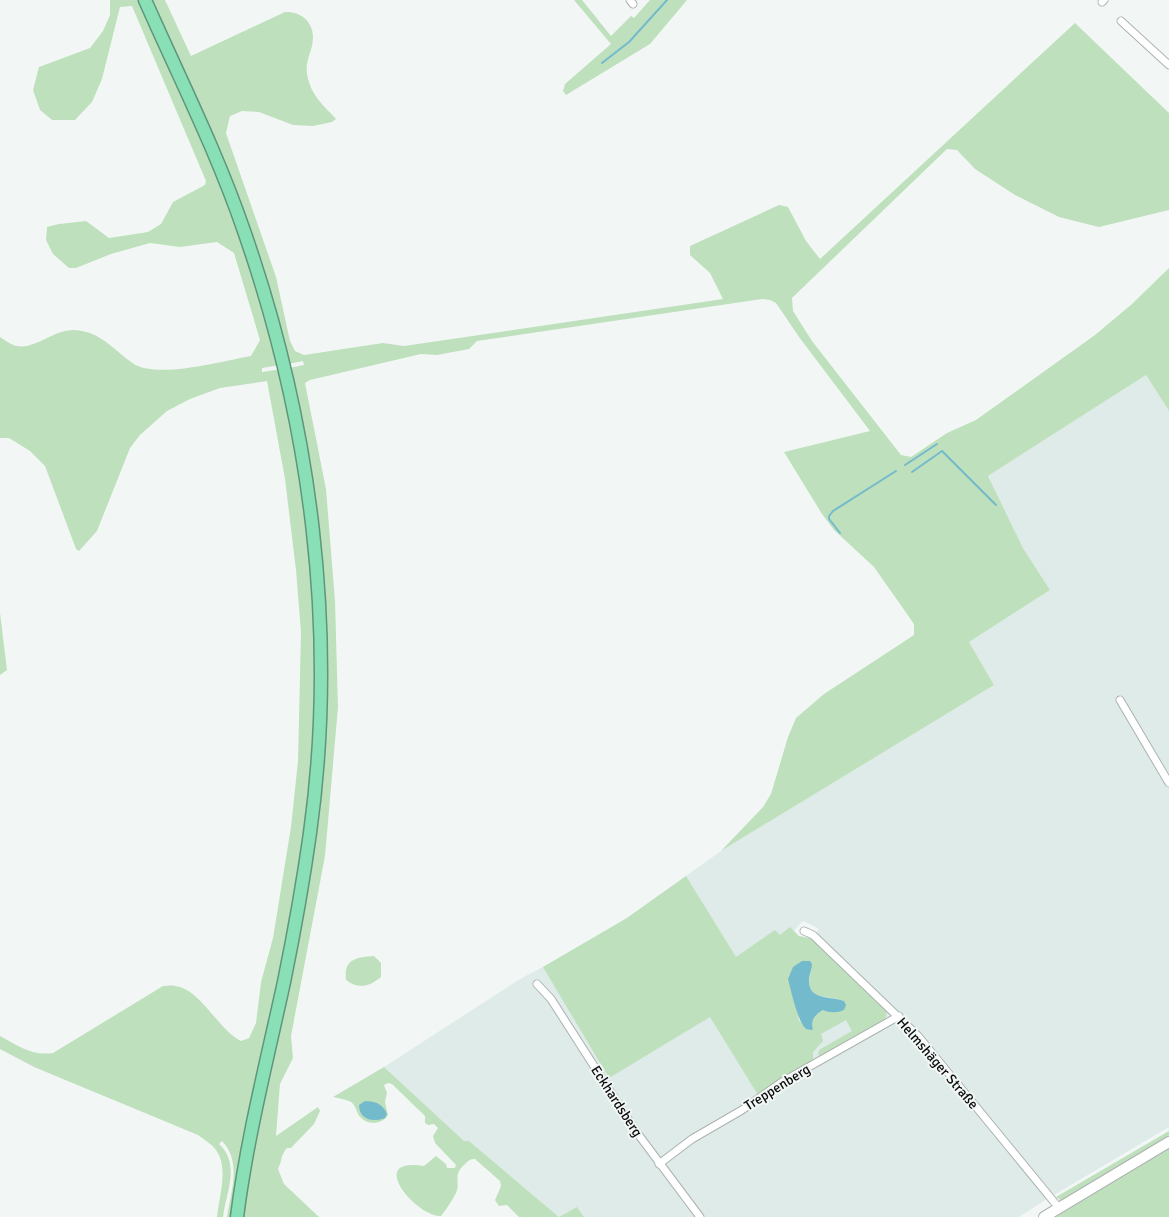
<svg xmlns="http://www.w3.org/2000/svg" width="1169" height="1217" viewBox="0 0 1169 1217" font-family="Signika,sans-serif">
  <rect width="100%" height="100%" fill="#f2f7f6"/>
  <!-- built -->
  <polygon fill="#deebe8" points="1146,375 1169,411 1169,1127 1054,1195 913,1026 817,934 818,928 803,921 793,932 799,936 813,939 902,1023 1048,1198 1019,1217 584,1217 577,1207 559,1217 469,1141 464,1141 384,1067 520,979 543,967 627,918 721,851 994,685 969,642 1050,590 1023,548 988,476"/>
  <!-- green -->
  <g fill="#bee0bc" fill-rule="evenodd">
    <path d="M110 0H141L230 203 281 365 262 368V372L282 369 310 536 317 696 306 842 234 1217H227C231 1191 242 1162 222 1141L219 1144C241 1164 226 1192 223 1217H217C219 1197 229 1168 216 1150 212 1144 204 1140 198 1135L34 1067 0 1049V1036C19 1046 31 1056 53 1053L163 986C166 986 171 985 175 986 201 989 218 1030 241 1041L249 1038 256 1023 261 982 273 938 291 827 298 761 301 632 296 570 285 479 267 381 220 388 190 399 167 411 140 435 130 448 97 531 79 551 76 549 45 466 30 451 9 438H0V337C5 340 11 345 17 346 38 350 56 325 82 331 104 335 117 353 134 364 158 379 223 361 251 356L260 340 234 253 217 242 180 247 150 243 111 254 76 268H69L53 254 46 240 47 227 59 224 86 221 109 238 148 232 161 224 173 202 205 185 206 181 132 6 120 7 102 79 92 102 75 120H52L40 110 33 90 39 67 90 48 103 31 110 15Z"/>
    <path d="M149 0H165L191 56 285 12C300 11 313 21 313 37 313 54 302 61 309 82 313 97 326 108 336 119L332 122 313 126 293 125 259 112 242 111 230 116 226 133 276 277 290 341 295 351 304 355 383 343 404 346 723 299 710 273 690 255V246L779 205 788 207 806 241 820 259 1075 23 1169 113V210L1099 227 1059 217 1015 195 975 169 957 150 947 149 792 298 793 311 812 341 901 455 911 457 947 433 976 420 1095 335 1132 304 1169 268V411L1146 375 988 476 1023 548 1050 590 969 642 994 685 721 851 763 807 771 794 788 737 796 718 824 694 914 635V624L874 567 834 530 822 514 784 452 870 431 799 337 776 303 770 300 762 299 477 341 469 349 437 355 421 354 310 380 305 383 326 489 335 601 338 707 325 856 291 1036 293 1058 280 1084 276 1136 318 1107 320 1111 314 1124 291 1148H287C281 1154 282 1161 278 1169L284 1184 319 1217H241L248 1168 297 936 324 668 289 368 304 365 303 361 288 364 276 317Z"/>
    <polygon points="574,0 582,0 611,36 631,16 634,18 650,0 687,0 650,44 566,95 563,91 565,84 611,44"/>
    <polygon points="0,613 7,670 0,675"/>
    <path d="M686 876 736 957 775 930 780 935 790 927 799 936 813 939 885 1008 887 1011 885 1020 821 1056 818 1055 819 1050 852 1031 846 1020 821 1034 823 1041 813 1052V1061L758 1095 710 1017 609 1078 543 967 627 918ZM812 968C801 1003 824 993 844 1001 833 1006 807 1013 813 1029L799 1021 797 1006Z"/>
    <path d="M374 956 381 963V977C370 986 359 990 346 980 343 959 357 957 374 956Z"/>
    <path d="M384 1067 464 1141H469L559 1217 577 1207 584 1217H519L507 1205 499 1206 495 1200 501 1186 500 1181 475 1159C470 1159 468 1161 465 1164 452 1175 461 1181 456 1193 452 1201 447 1208 441 1216 416 1217 365 1156 424 1166L436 1156 446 1164 447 1168H455L456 1165 435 1143 433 1136 438 1128 434 1124 428 1125 425 1123V1116L392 1084 388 1083 384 1085 387 1093 385 1102 388 1115C383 1124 368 1126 360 1117 356 1112 356 1104 349 1101 344 1099 338 1098 333 1097Z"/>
    <polygon points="1169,1131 1169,1138 1062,1201 1056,1197"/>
    <polygon points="1169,1146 1169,1217 1052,1217"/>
  </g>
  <!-- water -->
  <g fill="#74bacd">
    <path d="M802 961H810L812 964C812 969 809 975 809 980 808 1001 832 996 844 1001L846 1005 844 1010C837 1013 830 1013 823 1010 816 1014 810 1020 813 1029L811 1030 806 1029C798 1022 791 991 788 979L793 967Z"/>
    <path d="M365 1101C375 1101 383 1104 387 1114L385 1118C372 1123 359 1119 359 1105Z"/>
  </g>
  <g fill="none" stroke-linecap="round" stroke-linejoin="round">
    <!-- stream -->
    <g stroke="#74bacd" stroke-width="2">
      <polyline points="602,63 629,42 667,0"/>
      <polyline points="905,465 937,444"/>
      <polyline points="912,472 942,451 996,505"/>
      <polyline points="840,533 829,519 829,516 833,511 896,471"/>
    </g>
    <!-- street casing -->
    <g stroke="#acb2b0" stroke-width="9">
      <g id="street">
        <polyline points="630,0 633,4"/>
        <polyline points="1102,2 1104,0"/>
        <polyline points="1121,21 1169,65"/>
        <polyline points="1120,700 1169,783"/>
        <polyline points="804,931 813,935 918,1036 1059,1208"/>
        <polyline points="537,984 551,999 635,1130 700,1217"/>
        <polyline points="659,1164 692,1139 742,1110 782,1082 899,1016"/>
      </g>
    </g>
    <!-- secondary casing -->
    <g stroke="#acb2b0" stroke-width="12">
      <polyline id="secondary" points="1044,1217 1169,1142"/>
    </g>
    <!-- highway casing -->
    <g stroke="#5d967a" stroke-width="15">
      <path id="highway" d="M145 0C179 77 217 152 244 231 311 423 338 632 310 833 303 883 294 933 284 982 267 1060 247 1138 237 1217"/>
    </g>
    <!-- street -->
    <use href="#street" stroke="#fff" stroke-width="7"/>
    <!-- secondary -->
    <use href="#secondary" stroke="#fff" stroke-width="10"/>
    <!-- highway -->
    <use href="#highway" stroke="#89e0b6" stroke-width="12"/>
  </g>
  <g text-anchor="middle" stroke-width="4" stroke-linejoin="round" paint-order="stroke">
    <!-- street labels -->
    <g font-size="14" fill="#0b0c0c" stroke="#f2f7f6">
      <text transform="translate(938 1063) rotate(49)" y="5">Helmshäger Straße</text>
      <text transform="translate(777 1087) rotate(-32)" y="5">Treppenberg</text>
      <text transform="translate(617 1101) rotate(57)" y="5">Eckhardsberg</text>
    </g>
  </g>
</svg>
